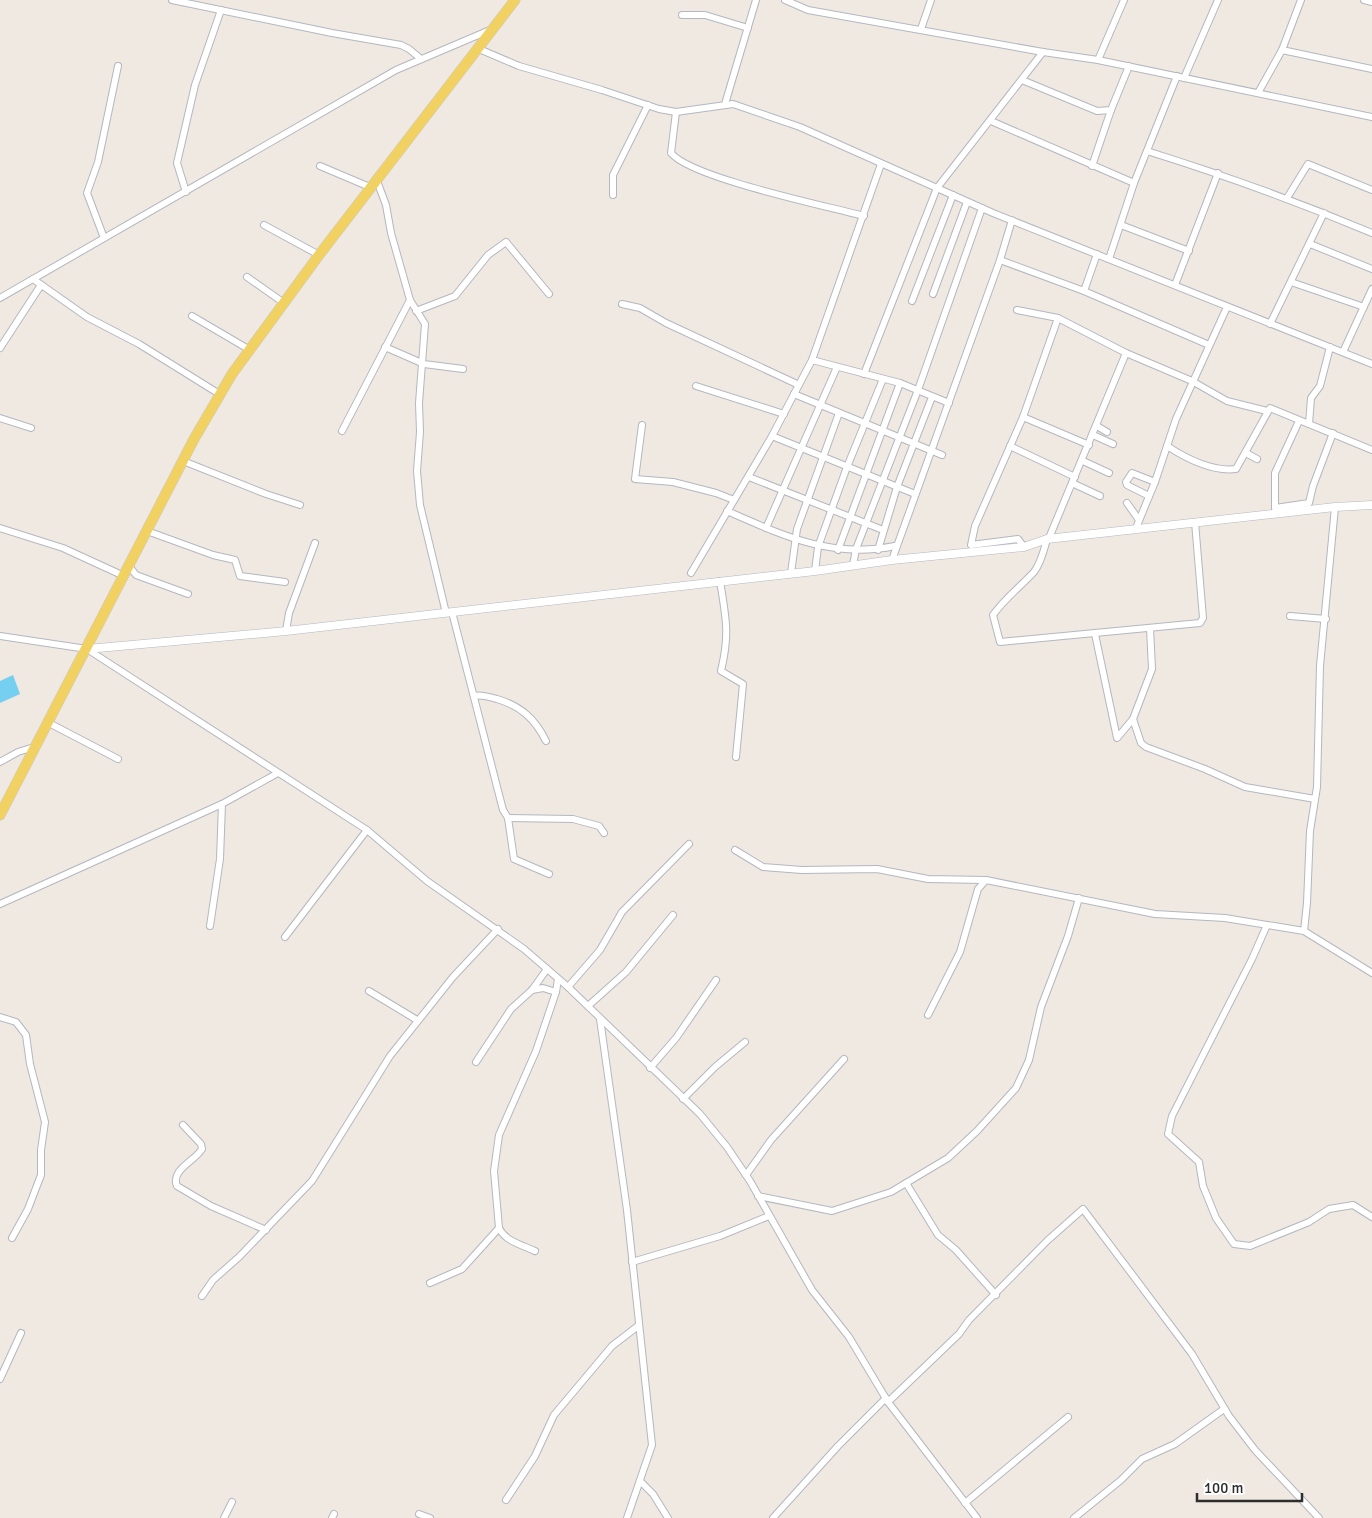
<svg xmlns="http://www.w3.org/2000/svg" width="1372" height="1518" viewBox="0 0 1372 1518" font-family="Signika,sans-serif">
  <rect width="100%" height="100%" fill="#efe9e1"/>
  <!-- water -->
  <polygon fill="#75cff0" points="13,675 20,694 0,703 0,681"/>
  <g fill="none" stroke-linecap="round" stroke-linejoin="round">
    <!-- minor casing -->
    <g stroke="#b4b7c1" stroke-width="8">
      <g id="minor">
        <polyline points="172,0 332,33 401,45 409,49 421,59"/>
        <polyline points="785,0 808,10 1043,52 1098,60 1124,0"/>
        <polyline points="1364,0 1372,2"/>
        <polyline points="682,15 705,15 748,28"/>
        <polyline points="921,29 931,0"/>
        <polyline points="479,49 519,66 602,90 659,109 676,112 733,104 800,127 993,213 1372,364"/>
        <polyline points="1282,50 1372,69"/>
        <polyline points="1098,60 1372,117"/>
        <polyline points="1184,78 1218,0"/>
        <polyline points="1022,80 1097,111 1111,110"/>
        <polyline points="1258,93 1282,50 1301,0"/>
        <polyline points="725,104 756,0"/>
        <path d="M676 112 671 153C691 178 827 206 864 216"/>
        <polyline points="991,121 1134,183"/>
        <path d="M1147 151C1224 175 1298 202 1372 233"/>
        <polyline points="320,166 372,188"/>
        <polyline points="1092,166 1111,110 1129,66"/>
        <polyline points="377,181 386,205 391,233 410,300 425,324 419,403 420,432 417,471 420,505 446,613"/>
        <polyline points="186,192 177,163 195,85 221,10"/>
        <polyline points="613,195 613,175 648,105"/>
        <polyline points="1287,198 1308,164 1372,190"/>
        <polyline points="264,225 319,255"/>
        <polyline points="1121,225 1189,251"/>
        <polyline points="104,238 87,193 98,162 118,66"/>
        <polyline points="1310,244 1372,269"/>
        <polyline points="1109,259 1134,183 1177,76"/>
        <polyline points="1000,260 1084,291 1209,345"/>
        <polyline points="247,277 284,303"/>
        <polyline points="33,279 87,317 139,344 221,395"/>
        <polyline points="1291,282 1364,307"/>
        <polyline points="1175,285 1218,173"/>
        <polyline points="1084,291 1097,254"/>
        <polyline points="933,294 967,202"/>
        <polyline points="0,298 396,70 490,30"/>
        <polyline points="912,301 953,195"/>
        <polyline points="622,304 640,308 666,323 799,385"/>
        <polyline points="1017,310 1058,318 1126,353 1192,381 1227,401 1267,411"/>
        <polyline points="416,311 455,296 488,255 506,242 549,294"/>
        <polyline points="192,316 250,350"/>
        <polyline points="1270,324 1324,213"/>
        <polyline points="385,347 424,364 463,369"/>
        <polyline points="0,348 41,285"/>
        <polyline points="1343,352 1372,289"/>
        <polyline points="812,360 900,383 949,403"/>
        <polyline points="864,374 937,188 1043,52"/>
        <polyline points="696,386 784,414"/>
        <polyline points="794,394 942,455"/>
        <polyline points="1023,417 1089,445"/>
        <polyline points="0,418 31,428"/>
        <polyline points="1299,421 1275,473 1275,508 1309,503 1313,486 1333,433"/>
        <polyline points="1309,424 1311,398 1320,386 1330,347"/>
        <polyline points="642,425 635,479 673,482 716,493 734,500"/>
        <polyline points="1097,426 1107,432"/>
        <polyline points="342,431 410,300"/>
        <polyline points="1093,435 1113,444"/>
        <polyline points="772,436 915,494"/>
        <polyline points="1010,446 1075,477"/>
        <path d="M1167 446C1187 459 1212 472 1236 469L1270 408 1372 450"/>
        <polyline points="1246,453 1257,459"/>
        <polyline points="183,461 266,494 300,505"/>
        <polyline points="1083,461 1109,473"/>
        <polyline points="749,477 883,530"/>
        <polyline points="1072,483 1100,496"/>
        <polyline points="1149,496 1127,485 1126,482 1132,473 1155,482"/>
        <polyline points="1127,503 1139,520"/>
        <path d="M727 511C784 536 832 559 895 546"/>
        <polyline points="0,528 63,548 124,576"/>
        <polyline points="766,528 837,367"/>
        <polyline points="1136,528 1155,482 1176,419 1227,307"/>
        <polyline points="147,531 213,555 235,560 240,576 285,582"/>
        <polyline points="1049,538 1126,353"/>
        <path d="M1047 539C1044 550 1041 563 1034 572 1020 587 1005 598 993 615L1000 642 1200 623 1203 618 1195 522"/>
        <polyline points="1024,547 1018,539 971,545 975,526 1023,417 1058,318"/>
        <polyline points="838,550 900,383"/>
        <polyline points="878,550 897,487 932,397"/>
        <polyline points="892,560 1000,260 1012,220"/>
        <polyline points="853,565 856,549 918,390 982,208"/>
        <polyline points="129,566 136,575 188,594"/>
        <polyline points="815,571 818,547 847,467 883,379"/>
        <polyline points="691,573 772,436 812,360 881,164"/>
        <polyline points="791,573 797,529 839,413"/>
        <path d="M720 581C726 619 730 633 721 671L743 684 736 757"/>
        <polyline points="452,612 503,810 508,818 514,859 549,874"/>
        <polyline points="1290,616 1326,619"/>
        <polyline points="286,631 289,613 315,543"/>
        <polyline points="1095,634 1117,738 1133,719 1152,669 1150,628"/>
        <polyline points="0,636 87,649 367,830 427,881 524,949 568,987 700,1114 727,1147 750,1181 812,1290 849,1337 888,1402 977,1518"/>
        <path d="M474 696C481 694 489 697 497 699 521 706 535 719 546 741"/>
        <polyline points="1133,719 1141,743 1146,747 1205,769 1245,787 1315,799"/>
        <polyline points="47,722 118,759"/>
        <polyline points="0,762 18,752 34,747"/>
        <polyline points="508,818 573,819 599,826 604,833"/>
        <polyline points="735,850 763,867 802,870 877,869 928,879 986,880"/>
        <polyline points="0,904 222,804 278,773"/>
        <polyline points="1267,925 1252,959 1172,1116 1168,1134 1199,1162 1203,1186 1216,1218 1234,1244 1250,1246 1309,1222 1329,1209 1353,1205 1372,1217"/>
        <polyline points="210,926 220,859 222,804"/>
        <polyline points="1304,931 1307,903 1310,831 1317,787 1320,666 1335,507"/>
        <polyline points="285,937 367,830"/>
        <polyline points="568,987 600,950 622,912 689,844"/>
        <polyline points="532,990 543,988 556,992"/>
        <polyline points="369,991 417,1020"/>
        <polyline points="588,1006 626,972 673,915"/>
        <polyline points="928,1015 960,952 978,889 986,880 1155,914 1225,918 1304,931 1372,973"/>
        <polyline points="0,1017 16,1022 26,1035 30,1064 45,1122 41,1150 41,1175 28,1209 12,1238"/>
        <polyline points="600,1019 627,1210 652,1445 627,1518"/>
        <polyline points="476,1062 511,1009 532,990 547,969"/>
        <polyline points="650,1068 676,1038 716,980"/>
        <polyline points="683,1099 715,1067 745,1042"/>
        <path d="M183 1125 201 1144 202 1149C195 1161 170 1170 177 1186L211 1206 266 1230"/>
        <polyline points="746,1175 771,1140 844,1059"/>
        <polyline points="906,1183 938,1235 956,1250 996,1295"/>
        <polyline points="758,1196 832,1211 891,1192 948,1158 977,1131 1016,1088 1029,1060 1041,1007 1068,936 1079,898"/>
        <path d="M535 1251C522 1245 505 1241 499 1228L494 1171 499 1135 536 1051 556 992 558 979"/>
        <polyline points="632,1262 720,1236 769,1216"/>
        <polyline points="430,1283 462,1269 499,1228"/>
        <polyline points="202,1296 213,1280 239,1257 312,1181 390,1056 453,977 498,929"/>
        <polyline points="0,1379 21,1333"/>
        <polyline points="888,1402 959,1334 969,1320 1048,1240 1083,1209 1192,1354 1229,1416 1255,1450 1319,1518"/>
        <polyline points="640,1481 653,1494 668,1518"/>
        <polyline points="506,1500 535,1456 554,1415 612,1346 638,1326"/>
        <polyline points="965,1503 1068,1417"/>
        <polyline points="419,1514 430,1518"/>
        <polyline points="224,1518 232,1502"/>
        <polyline points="332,1518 334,1514"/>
        <polyline points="773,1518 838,1446 886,1398"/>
        <polyline points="1074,1518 1121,1480 1142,1459 1175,1444 1224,1409"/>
      </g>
    </g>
    <!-- tertiary casing -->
    <g stroke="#b4b7c1" stroke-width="9">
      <polyline id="tertiary" points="87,649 286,631 815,571 892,560 1024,547 1047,539 1335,507 1372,505"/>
    </g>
    <!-- primary casing -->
    <g stroke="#c9c9c9" stroke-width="11">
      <polyline id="primary" points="0,815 194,439 232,374 319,255 515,0"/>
    </g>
    <!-- minor -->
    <use href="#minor" stroke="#fff" stroke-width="6"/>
    <!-- tertiary -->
    <use href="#tertiary" stroke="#fff" stroke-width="8"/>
    <!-- primary -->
    <use href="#primary" stroke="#f2d163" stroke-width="10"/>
  </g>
  <!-- scale -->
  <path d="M1197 1493v8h105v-8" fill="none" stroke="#2e2e2e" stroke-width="2.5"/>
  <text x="1204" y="1493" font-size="15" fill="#2e2e2e" stroke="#ffffff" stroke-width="4" paint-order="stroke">100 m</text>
</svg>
